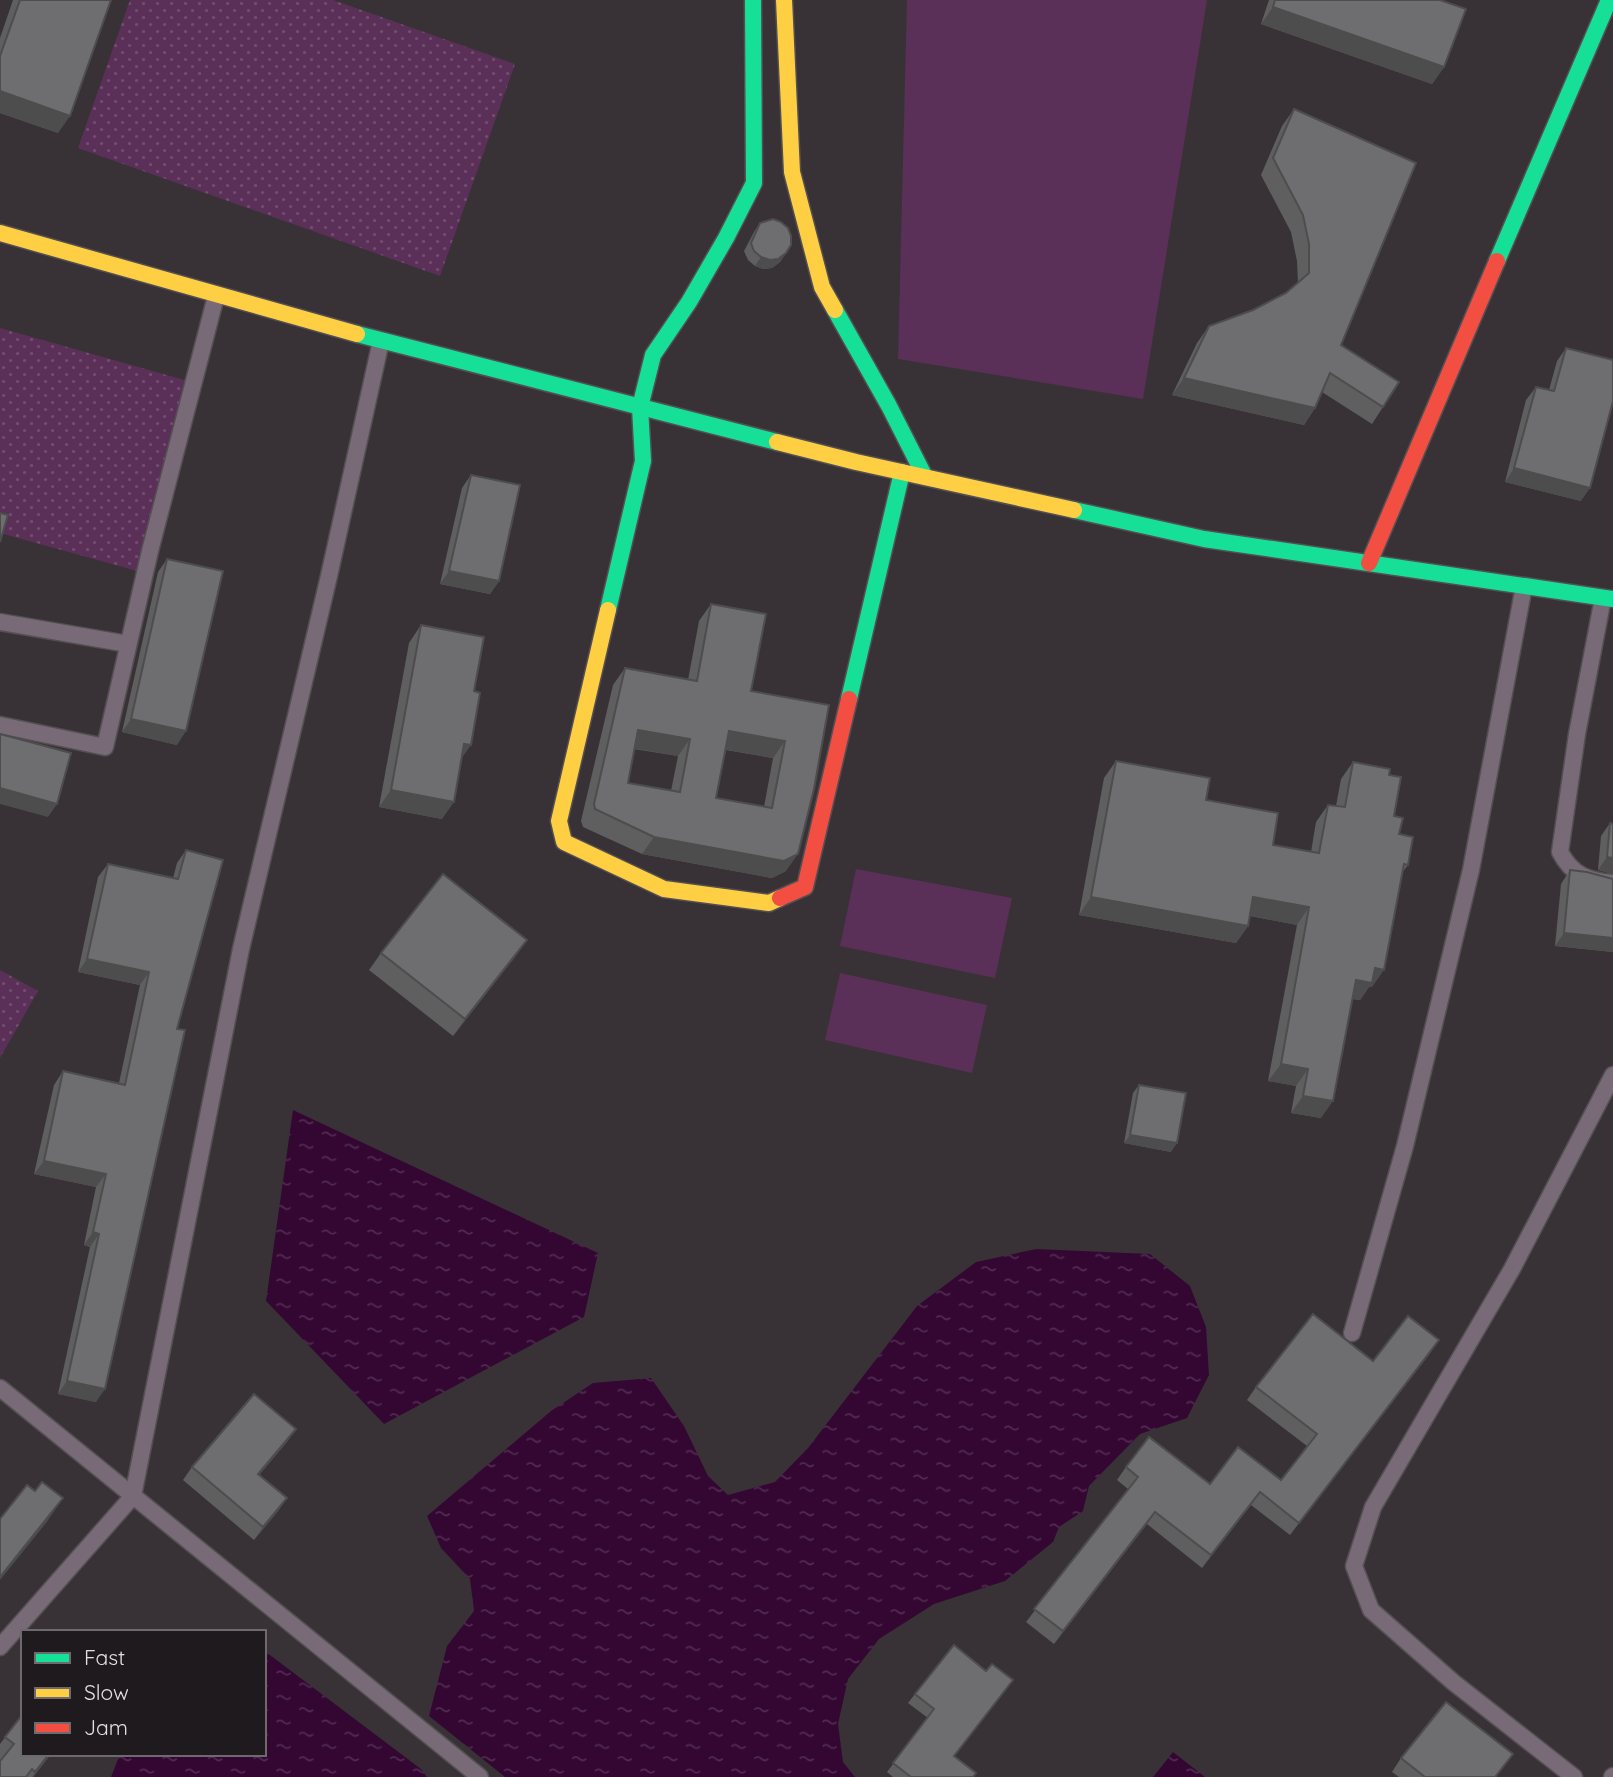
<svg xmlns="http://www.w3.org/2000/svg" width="1613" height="1777" viewBox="0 0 1613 1777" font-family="Quicksand,sans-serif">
  <defs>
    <pattern id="park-dots" width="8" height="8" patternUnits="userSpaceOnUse" patternTransform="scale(1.75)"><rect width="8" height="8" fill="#5a2f58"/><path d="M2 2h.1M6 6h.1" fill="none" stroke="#724d70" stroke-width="1.8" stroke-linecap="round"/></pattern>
    <pattern id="water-ripples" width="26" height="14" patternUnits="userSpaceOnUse" patternTransform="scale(1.75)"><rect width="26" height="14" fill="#330732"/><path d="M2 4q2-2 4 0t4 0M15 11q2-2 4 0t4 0" fill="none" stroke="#502b50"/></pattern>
  </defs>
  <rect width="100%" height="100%" fill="#383237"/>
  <!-- grass -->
  <g fill="#5a2f58">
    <polygon points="907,0 1207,0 1143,399 898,359"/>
    <polygon points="856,869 1012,898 995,978 840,946"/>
    <polygon points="840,973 987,1005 972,1073 825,1040"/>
  </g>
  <!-- park -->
  <g fill="url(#park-dots)">
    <polygon points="130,0 333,0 515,64 440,276 78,148"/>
    <polygon points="0,328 202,385 148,574 0,533"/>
    <polygon points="0,970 38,991 0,1058"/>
  </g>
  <!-- water -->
  <g fill="url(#water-ripples)">
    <polygon points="293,1110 598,1253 584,1317 384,1424 266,1301"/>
    <polygon points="1036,1249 1150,1254 1190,1286 1206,1327 1209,1375 1187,1418 1140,1434 1089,1486 1083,1511 1059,1527 1053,1542 1005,1581 934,1604 879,1639 848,1679 838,1724 843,1762 855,1777 505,1777 429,1716 447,1646 474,1611 470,1579 441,1548 427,1516 551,1411 593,1383 651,1378 684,1426 708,1476 728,1495 775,1482 808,1448 917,1306 976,1262"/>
    <polygon points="264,1653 270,1655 421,1769 427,1777 111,1777 120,1754 264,1754"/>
    <polygon points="1173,1752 1205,1777 1153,1777"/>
  </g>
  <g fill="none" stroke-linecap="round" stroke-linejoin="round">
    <!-- lane casing -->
    <g stroke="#534f52" stroke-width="19">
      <g id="lane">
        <path d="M1603 598 1577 734 1560 852C1572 875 1588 881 1613 883"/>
        <polyline points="0,622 128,644"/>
        <polyline points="0,725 105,747 150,551 216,296"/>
        <polyline points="1352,1333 1405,1146 1471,870 1524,586"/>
        <polyline points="0,1388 480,1777"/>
        <polyline points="0,1647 133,1496 241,949 329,576 381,341"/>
        <polyline points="1574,1777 1453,1682 1371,1610 1354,1566 1373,1507 1512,1269 1613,1075"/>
        <polyline points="1612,1777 1613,1776"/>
      </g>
    </g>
    <!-- fast casing -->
    <g stroke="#534f52" stroke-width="19">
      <g id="fast">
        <polyline points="1497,261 1609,0"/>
        <polyline points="835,310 889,406 925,477"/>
        <polyline points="357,334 777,442"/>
        <polyline points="1074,510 1204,539 1613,599"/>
        <polyline points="608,610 643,461 640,407 653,355 689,302 726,238 754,183 753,0"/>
        <polyline points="849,699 902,472"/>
      </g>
    </g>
    <!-- slow casing -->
    <g stroke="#534f52" stroke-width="19">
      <g id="slow">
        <polyline points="784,0 792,172 822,287 835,310"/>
        <polyline points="0,233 357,334"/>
        <polyline points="777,442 856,462 1074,510"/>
        <polyline points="608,610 559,821 564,842 664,889 769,903 780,898"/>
      </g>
    </g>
    <!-- jam casing -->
    <g stroke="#534f52" stroke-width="19">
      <g id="jam">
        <polyline points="1369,563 1497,261"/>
        <polyline points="780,898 805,887 849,699"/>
      </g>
    </g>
    <!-- lane -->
    <use href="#lane" stroke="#786b77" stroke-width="16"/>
    <!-- fast -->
    <use href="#fast" stroke="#16e098" stroke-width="16"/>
    <!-- slow -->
    <use href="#slow" stroke="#ffcf43" stroke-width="16"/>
    <!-- jam -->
    <use href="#jam" stroke="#f24e42" stroke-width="16"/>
  </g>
  <!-- wall -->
  <g fill="#5f5f60" fill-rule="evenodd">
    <polygon points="13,0 111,0 58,133 0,113 0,38"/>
    <polygon points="1269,0 1440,0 1444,67 1432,84 1261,24"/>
    <polygon points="1294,109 1341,345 1383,407 1372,424 1322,392 1315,408 1304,425 1172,395 1197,343 1209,326 1253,310 1286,293 1298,283 1297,261 1291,232 1261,175 1282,126"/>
    <polygon points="760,223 786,253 780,262 772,268 763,269 755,266 748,260 744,251 754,232"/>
    <polygon points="1566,348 1581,501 1505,482 1526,400 1536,387 1549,390 1557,361"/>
    <polygon points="471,475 499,581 490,594 440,584 462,488"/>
    <polygon points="167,559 177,745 122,732 158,572"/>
    <path d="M711 604 751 691 829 705 786 871 772 878 642 854 583 827 581 821 613 685 625 668 688 680 699 621ZM634 749 678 756 671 791 628 783ZM726 750 773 758 764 807 716 798Z"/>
    <polygon points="421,625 461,758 442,819 379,807 409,643"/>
    <polygon points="1116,761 1206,800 1273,845 1311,852 1316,822 1328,805 1336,806 1341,779 1353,762 1389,775 1394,816 1408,865 1402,873 1372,987 1369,987 1360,1000 1352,999 1321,1118 1291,1113 1296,1086 1268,1081 1297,925 1250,916 1248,926 1236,943 1079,915 1104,778"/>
    <polygon points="1610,823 1613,824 1613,874 1598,870 1601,836"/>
    <polygon points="186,850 177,1029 96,1402 58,1394 90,1247 84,1245 96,1187 34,1174 54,1085 63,1071 119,1083 140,985 78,972 98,877 108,864 173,878 177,863"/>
    <polygon points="1570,870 1613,952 1555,946 1561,884"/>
    <polygon points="381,953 515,957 453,1036 369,970"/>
    <polygon points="1139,1085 1171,1152 1124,1143 1133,1093"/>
    <polygon points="1431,1352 1290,1535 1251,1505 1202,1568 1147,1524 1054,1644 1026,1622 1128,1489 1117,1480 1126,1467 1210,1484 1281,1480 1307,1446 1247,1400 1256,1387 1373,1361"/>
    <polygon points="287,1442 259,1475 287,1498 278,1511 254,1540 183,1480 192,1467"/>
    <polygon points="986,1671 1013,1680 954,1756 973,1777 893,1777 887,1772 928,1718 908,1703 915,1694"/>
    <polygon points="23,1714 23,1754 51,1754 33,1777 0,1777 0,1744"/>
    <polygon points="1513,1754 1496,1777 1399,1777 1392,1772 1401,1758"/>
  </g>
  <!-- shaded-wall -->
  <g fill="#4d4d4e">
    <polygon points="1273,7 1444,67 1432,84 1261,24"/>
    <polygon points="0,91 70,116 58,133 0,113"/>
    <polygon points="786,253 780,262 772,268 763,269 755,266 761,257"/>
    <polygon points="1184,378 1315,408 1304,425 1172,395"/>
    <polygon points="1514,468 1590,488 1581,501 1505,482"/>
    <polygon points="449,571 499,581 490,594 440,584"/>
    <polygon points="131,719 186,731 177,745 122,732"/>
    <polygon points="638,730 690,739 678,756 626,747"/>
    <polygon points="729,731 785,741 773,758 717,748"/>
    <polygon points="464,744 471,745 459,762"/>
    <polygon points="0,788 57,804 48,817 0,804"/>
    <polygon points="391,790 454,802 442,819 379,807"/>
    <polygon points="654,837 798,854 786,871 772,878 642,854"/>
    <polygon points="1607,857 1613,858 1613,874 1598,870"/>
    <polygon points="1091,897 1248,926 1236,943 1079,915"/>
    <polygon points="1253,897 1309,907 1297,925 1241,914"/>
    <polygon points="1564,933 1613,938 1613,952 1555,946"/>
    <polygon points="527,940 515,957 453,1036 465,1019"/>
    <polygon points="87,959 149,972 140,985 78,972"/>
    <polygon points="1375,968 1384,970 1372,987 1369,987 1360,1000 1344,997 1356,980"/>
    <polygon points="1281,1064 1308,1069 1296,1086 1268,1081"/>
    <polygon points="1303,1096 1333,1101 1321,1118 1291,1113"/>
    <polygon points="1130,1135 1177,1143 1171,1152 1124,1143"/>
    <polygon points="44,1161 106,1174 96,1187 34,1174"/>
    <polygon points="93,1232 99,1234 90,1247 84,1245"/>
    <polygon points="1439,1340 1431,1352 1290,1535 1299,1523"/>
    <polygon points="67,1381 105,1389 96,1402 58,1394"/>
    <polygon points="296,1429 287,1442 249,1487 258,1474"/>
    <polygon points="1260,1492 1251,1505 1202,1568 1211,1555"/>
    <polygon points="63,1498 46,1523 0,1580 0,1577"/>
    <polygon points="287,1498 278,1511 254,1540 263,1527"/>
    <polygon points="1155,1512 1147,1524 1054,1644 1063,1631"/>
    <polygon points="49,1754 51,1754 33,1777 32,1777"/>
  </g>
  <!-- building -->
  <g fill="#6e6e70" stroke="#4d4d4e" stroke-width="2" fill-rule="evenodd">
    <polygon points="20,0 111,0 70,116 0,91 0,56"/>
    <polygon points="1275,0 1440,0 1466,9 1444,67 1273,7"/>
    <polygon points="1294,109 1416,163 1341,345 1399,382 1383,407 1330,373 1315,408 1184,378 1209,326 1253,310 1286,293 1309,273 1309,244 1303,215 1273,158"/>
    <polygon points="773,219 781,222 788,228 791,236 791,245 786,253 778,259 770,260 761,257 754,251 751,243 760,223"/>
    <polygon points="1566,348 1613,360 1613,401 1590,488 1514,468 1536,387 1554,391"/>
    <polygon points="471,475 520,485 499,581 449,571"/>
    <polygon points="0,513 8,515 0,542"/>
    <polygon points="167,559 223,571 186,731 131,719"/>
    <path d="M711 604 766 614 751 691 829 705 814 789 798 854 784 861 654 837 595 809 594 804 625 668 697 681ZM638 730 690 739 680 792 628 783ZM729 731 785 741 772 808 716 798Z"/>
    <polygon points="421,625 484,637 474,691 480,693 471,745 464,744 454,802 391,790"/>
    <polygon points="0,734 71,753 57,804 0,788"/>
    <polygon points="1116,761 1210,778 1206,800 1278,813 1273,845 1319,853 1328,805 1345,807 1353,762 1390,769 1389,775 1401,777 1394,816 1403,818 1399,834 1413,837 1408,865 1404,864 1384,970 1375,968 1372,983 1356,980 1333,1101 1303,1096 1308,1069 1281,1064 1309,907 1253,897 1248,926 1091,897"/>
    <polygon points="1610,823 1613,824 1613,858 1607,857"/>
    <polygon points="186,850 223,860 177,1029 185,1030 105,1389 67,1381 99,1234 93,1232 106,1174 44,1161 63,1071 125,1085 149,972 87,959 108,864 178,879"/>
    <polygon points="1570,870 1587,872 1613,879 1613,938 1564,933"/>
    <polygon points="443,874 527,940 465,1019 381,953"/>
    <polygon points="1139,1085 1186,1093 1177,1143 1130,1135"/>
    <polygon points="1313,1314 1373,1361 1408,1316 1439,1340 1299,1523 1260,1492 1211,1555 1155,1512 1063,1631 1034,1609 1138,1477 1126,1467 1149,1437 1210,1484 1238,1447 1281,1480 1317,1434 1256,1387"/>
    <polygon points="254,1394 296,1429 258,1474 287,1498 263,1527 192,1467"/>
    <polygon points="42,1482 63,1498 0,1577 0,1519 27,1485 35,1491"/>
    <polygon points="954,1645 986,1671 992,1664 1013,1680 954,1756 976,1773 973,1777 911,1777 893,1763 934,1709 915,1694"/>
    <polygon points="1446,1702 1513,1754 1495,1777 1425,1777 1401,1758"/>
    <polygon points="23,1714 23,1754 49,1754 35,1772 32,1769 26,1777 0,1777 0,1761 14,1744 5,1737"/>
  </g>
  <!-- legend -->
  <rect x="21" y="1630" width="245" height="126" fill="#1e1a1e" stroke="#6e696e" stroke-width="2"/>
  <rect x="35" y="1653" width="35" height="10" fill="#16e098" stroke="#6e696e" stroke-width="2"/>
  <text x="84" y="1665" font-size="21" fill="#e5dfe5">Fast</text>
  <rect x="35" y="1688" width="35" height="10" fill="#ffcf43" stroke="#6e696e" stroke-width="2"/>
  <text x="84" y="1700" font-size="21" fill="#e5dfe5">Slow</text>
  <rect x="35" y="1723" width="35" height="10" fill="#f24e42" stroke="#6e696e" stroke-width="2"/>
  <text x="84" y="1735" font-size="21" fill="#e5dfe5">Jam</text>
</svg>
